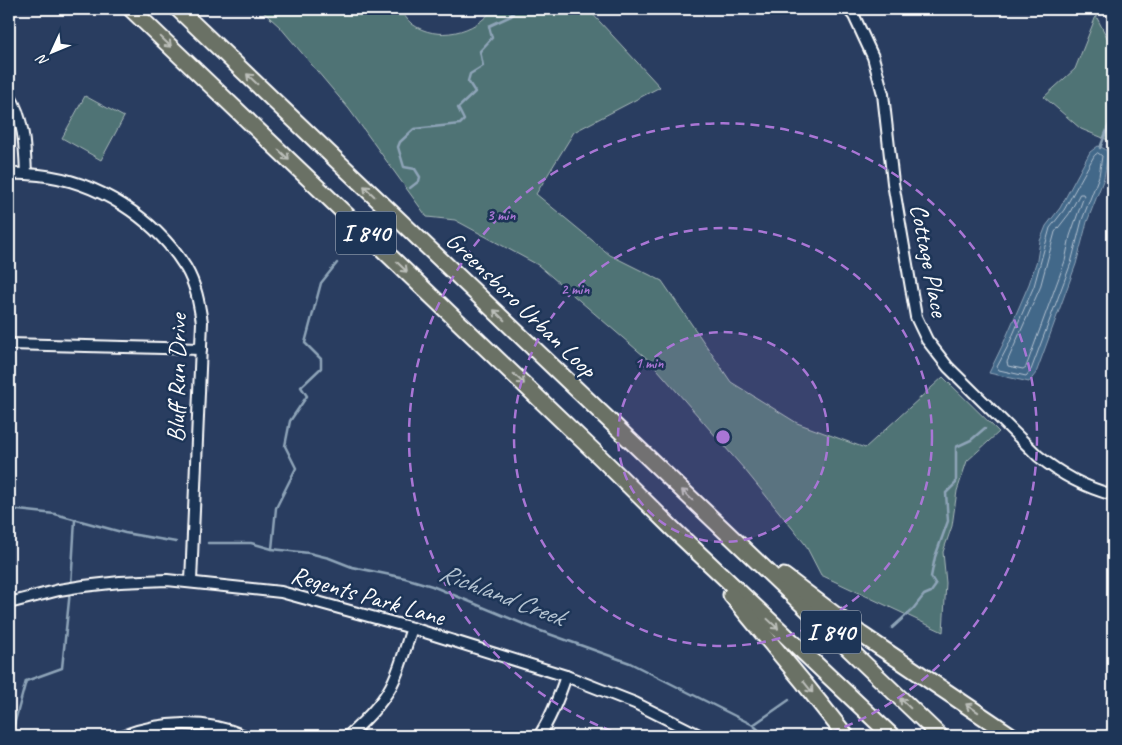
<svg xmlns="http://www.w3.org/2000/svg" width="1122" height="745" viewBox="0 0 1122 745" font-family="Caveat,sans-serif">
  <rect width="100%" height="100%" fill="#293d60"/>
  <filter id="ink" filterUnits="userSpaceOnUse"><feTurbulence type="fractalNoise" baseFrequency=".02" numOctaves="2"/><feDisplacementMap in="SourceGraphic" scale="10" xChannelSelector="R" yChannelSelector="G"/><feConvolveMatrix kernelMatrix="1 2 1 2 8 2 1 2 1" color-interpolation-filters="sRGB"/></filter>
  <g filter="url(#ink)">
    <!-- green -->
    <g fill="#507374" stroke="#a8b9ba">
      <path d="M260 9H399C403 13 407 20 412 24 437 42 475 33 493 9H588L660 87 574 132 536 194 610 255 662 281 731 382 797 423 865 448 943 377 999 432 967 461 957 491 952 526 943 552 946 583 943 632 821 575 805 544 745 470 651 362 538 265 455 220 427 217 349 109 280 27Z"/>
      <polygon points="1096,16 1113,49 1113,142 1081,129 1044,97 1075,69"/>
      <polygon points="85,96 124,117 101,160 62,138"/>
    </g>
    <!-- water -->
    <polygon fill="#426789" stroke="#8ea4b8" points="1098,146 1105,149 1108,153 1104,178 1087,222 1076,264 1036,373 1029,382 989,373 1004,342 1029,284 1037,260 1040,241 1046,226 1060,208 1090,152"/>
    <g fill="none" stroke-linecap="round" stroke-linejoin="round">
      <!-- shore -->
      <g stroke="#b3c2d0" stroke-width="1">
        <polygon points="1098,153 1102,156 1099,176 1082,220 1071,263 1031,370 1026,376 999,370 997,367 1009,344 1034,286 1050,228 1064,210 1094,156"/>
        <polygon points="1080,194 1083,194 1084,196 1070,236 1065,261 1026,367 1023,369 1008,366 1007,362 1040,288 1055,232 1069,214"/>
      </g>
      <!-- stream -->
      <g stroke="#8ea4b8" stroke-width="2.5">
        <polyline points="1100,148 1113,114"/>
        <polyline points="410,188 419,181 420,177 415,169 404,167 398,147 400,142 414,129 460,124 464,120 458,108 475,92 468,81 470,74 483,66 480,51 492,38 489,26 511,16 513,14 508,9"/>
        <polyline points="9,509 55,514 125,533 176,542"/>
        <polyline points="208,543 251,543 272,549 309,553 329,558 352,567 405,578 432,586 538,630 630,663 753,725 765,736"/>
        <polyline points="272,549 276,508 296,468 285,446 290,421 307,396 301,387 321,368 321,359 305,343 321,283 337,263"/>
        <polyline points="71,586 75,520"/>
        <polyline points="892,628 913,609 924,595 931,592 936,585 931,577 935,557 948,521 946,493 956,483 956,447 971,440 985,428"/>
        <polyline points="753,725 789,700"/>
        <polyline points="11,736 26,681 62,668 70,591"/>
      </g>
      <!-- minor casing -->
      <g stroke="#fff" stroke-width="14">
        <g id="minor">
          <path d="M848 9 854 16 873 57 883 94 893 183 916 317 927 340 948 367 1038 456C1062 475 1084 487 1113 495"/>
          <path d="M9 95C24 118 25 147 26 174"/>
          <path d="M9 174C19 173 29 174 39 175 97 181 155 218 186 268 196 285 199 303 202 322L191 581"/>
          <polyline points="9,344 201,349"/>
          <polyline points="9,603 59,590 84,586 120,582 167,580 281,592 412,628 566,676 635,703 701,736"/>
          <path d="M122 736C161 721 206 719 245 736"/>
          <path d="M348 736C365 721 385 701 394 680 402 663 406 645 412 628"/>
          <path d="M539 736C551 718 559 697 566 676"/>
        </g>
      </g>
      <!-- highway casing -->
      <g stroke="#fff" stroke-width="19">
        <g id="highway">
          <polyline points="131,9 601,458 674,530 892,736"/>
          <polyline points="178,9 940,736"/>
          <polyline points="784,576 862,635 1012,736"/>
          <polyline points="731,595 804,683 846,736"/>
        </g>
      </g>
      <!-- minor -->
      <use href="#minor" stroke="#1d3557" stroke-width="10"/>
      <!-- highway -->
      <use href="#highway" stroke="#6b7165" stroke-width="15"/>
    </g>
    <!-- one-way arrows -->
    <defs><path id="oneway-shaft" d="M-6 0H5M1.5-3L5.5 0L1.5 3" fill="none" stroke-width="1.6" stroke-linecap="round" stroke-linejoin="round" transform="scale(1.25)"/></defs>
    <g stroke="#bcbfba">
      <use href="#oneway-shaft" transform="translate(166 42) rotate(44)"/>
      <use href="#oneway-shaft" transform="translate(252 79) rotate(-136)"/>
      <use href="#oneway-shaft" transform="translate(284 155) rotate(44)"/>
      <use href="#oneway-shaft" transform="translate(369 191) rotate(-136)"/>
      <use href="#oneway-shaft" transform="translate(402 267) rotate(44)"/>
      <use href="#oneway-shaft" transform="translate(499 315) rotate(-136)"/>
      <use href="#oneway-shaft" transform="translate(519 379) rotate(44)"/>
      <use href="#oneway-shaft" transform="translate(687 495) rotate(-136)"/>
      <use href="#oneway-shaft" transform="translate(773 624) rotate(43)"/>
      <use href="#oneway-shaft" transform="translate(808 687) rotate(51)"/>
      <use href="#oneway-shaft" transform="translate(905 703) rotate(-136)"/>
      <use href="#oneway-shaft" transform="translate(972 708) rotate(-146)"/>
    </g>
  </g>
  <!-- distance rings -->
  <circle cx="723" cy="437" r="105" fill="#a976d5" fill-opacity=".12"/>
  <g fill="none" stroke="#a976d5" stroke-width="2.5" stroke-dasharray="9 6">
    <circle cx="723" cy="437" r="105"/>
    <circle cx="723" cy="437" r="209"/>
    <path d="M626 736A314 314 0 1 1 820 736"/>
  </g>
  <g text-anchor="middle" stroke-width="5" stroke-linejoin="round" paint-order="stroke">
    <!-- shield labels -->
    <g fill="#1d3557" stroke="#bbc2cd" stroke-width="1">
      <rect x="336" y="211.5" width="60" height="43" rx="4"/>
      <rect x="801" y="610.5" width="60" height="43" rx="4"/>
    </g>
    <g font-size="24" font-weight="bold" fill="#fff">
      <text x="366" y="241">I 840</text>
      <text x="831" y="640">I 840</text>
    </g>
    <!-- street labels -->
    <g font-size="25" fill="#fff" stroke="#1d3557">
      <text transform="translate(930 260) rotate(79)" y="9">Cottage Place</text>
      <text transform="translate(522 304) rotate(44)" y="9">Greensboro Urban Loop</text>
      <text transform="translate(176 378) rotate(-89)" y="9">Bluff Run Drive</text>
      <text transform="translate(368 595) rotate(16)" y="9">Regents Park Lane</text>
    </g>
    <!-- water labels -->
    <g font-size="26" font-style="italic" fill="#b3c2d0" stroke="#1d3557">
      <text transform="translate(502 594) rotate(21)" y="9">Richland Creek</text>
    </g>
  </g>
  <circle cx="723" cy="437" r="8" fill="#a976d5" stroke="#1d3557" stroke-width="2.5"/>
  <g font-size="15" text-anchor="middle" font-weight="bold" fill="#a976d5" stroke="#1d3557" stroke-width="5" stroke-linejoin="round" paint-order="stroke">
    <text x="501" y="220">3 min</text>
    <text x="575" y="294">2 min</text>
    <text x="649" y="368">1 min</text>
  </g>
  <!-- margin -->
  <rect width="1122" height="745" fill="none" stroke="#1d3557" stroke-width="30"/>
  <rect x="15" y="15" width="1092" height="715" fill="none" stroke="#fff" stroke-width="2" filter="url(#ink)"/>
  <!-- north arrow -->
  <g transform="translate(52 52) rotate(226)" stroke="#1d3557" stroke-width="4" paint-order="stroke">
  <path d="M0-4L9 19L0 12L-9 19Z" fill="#ffffff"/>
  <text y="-8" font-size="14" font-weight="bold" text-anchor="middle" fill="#ffffff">N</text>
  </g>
</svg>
